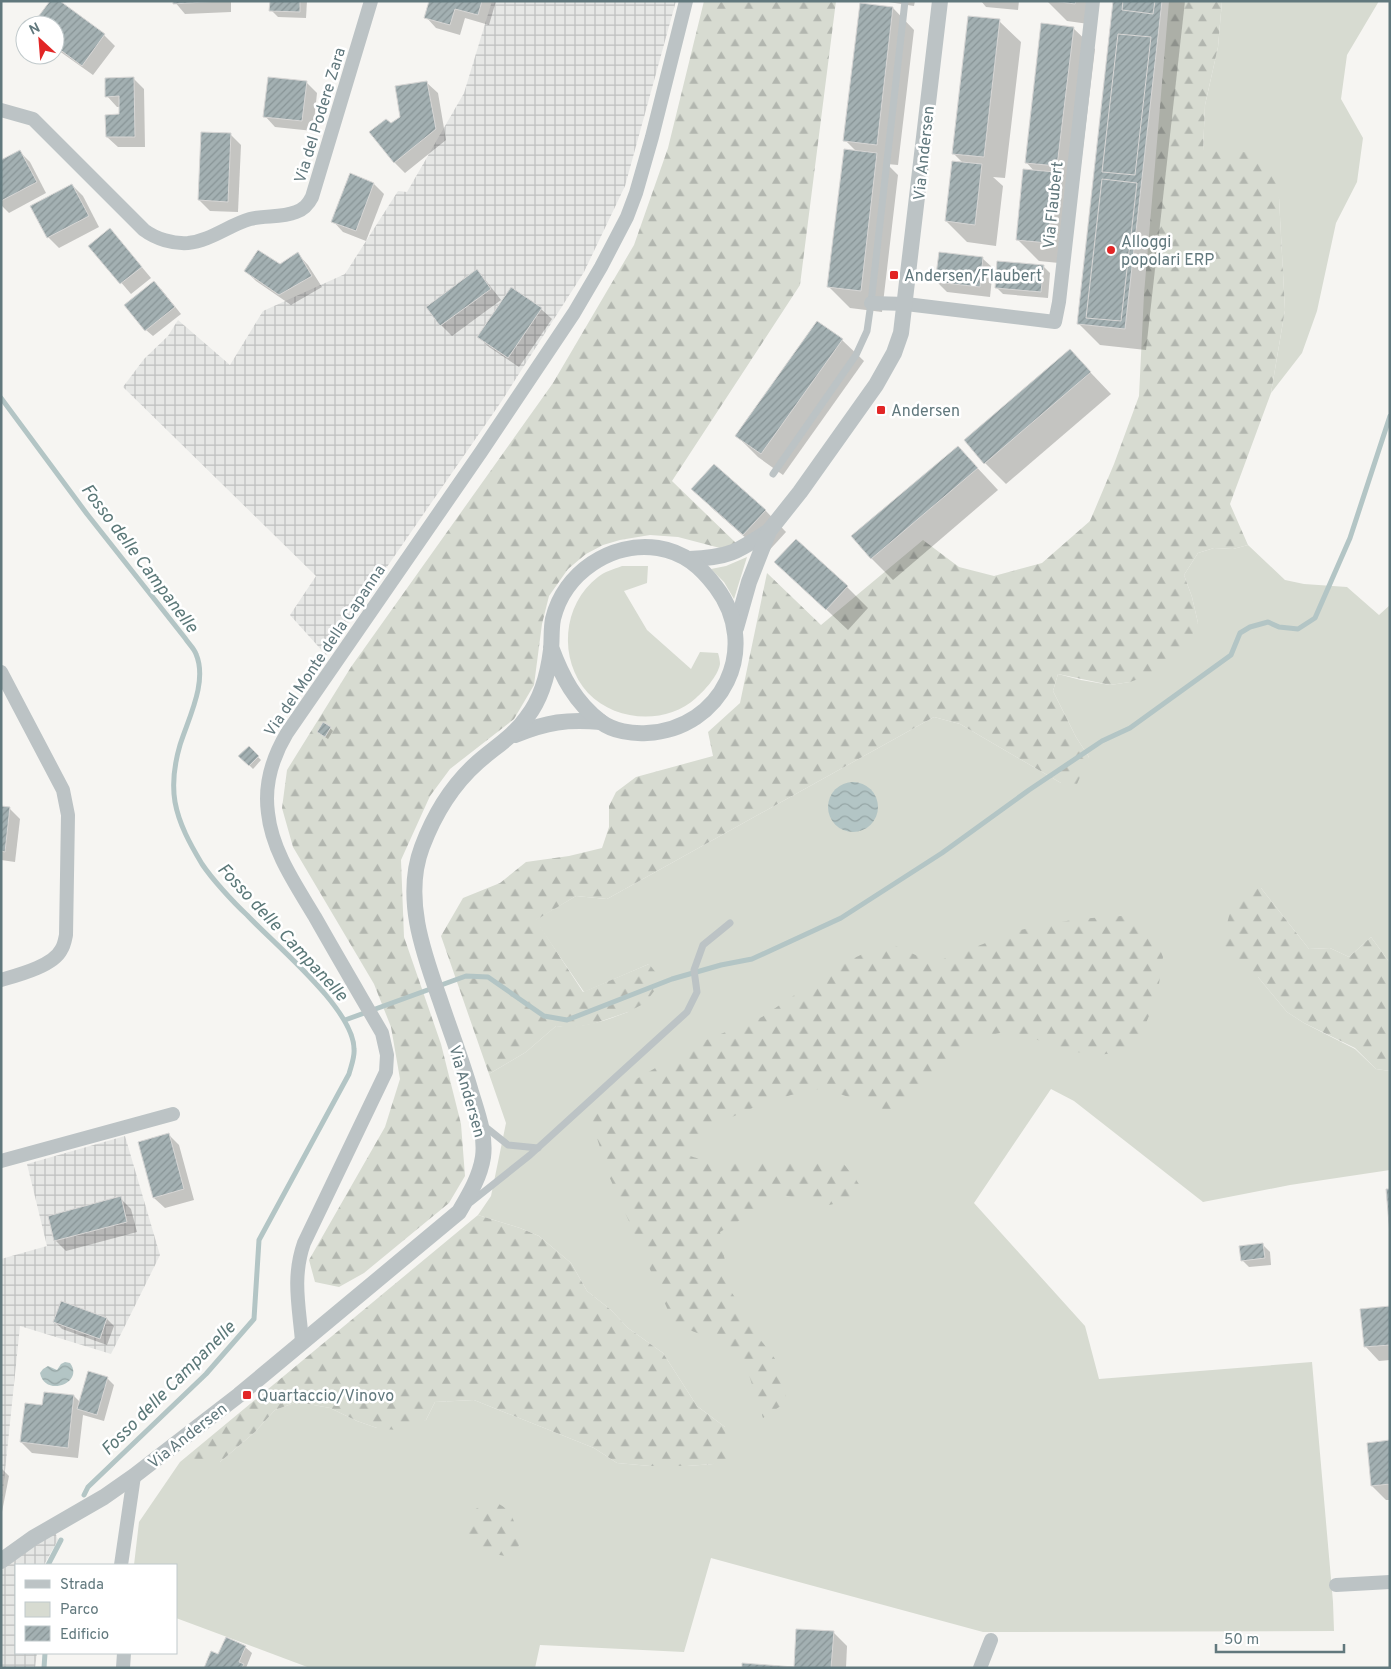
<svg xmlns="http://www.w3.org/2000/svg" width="1391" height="1669" viewBox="0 0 1391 1669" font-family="Overpass,sans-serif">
  <defs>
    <pattern id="industrial-grid" width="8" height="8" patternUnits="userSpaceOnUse" patternTransform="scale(1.25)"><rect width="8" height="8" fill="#e6e7e5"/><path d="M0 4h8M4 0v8" fill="none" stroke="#bec0bf"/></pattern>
    <pattern id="forest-firs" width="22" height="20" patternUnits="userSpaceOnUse" patternTransform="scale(1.25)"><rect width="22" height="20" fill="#d7dbd1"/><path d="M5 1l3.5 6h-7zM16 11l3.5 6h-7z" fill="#b2b6af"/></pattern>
    <pattern id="water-waves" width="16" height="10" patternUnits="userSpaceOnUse" patternTransform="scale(1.25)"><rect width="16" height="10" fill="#b3c5c5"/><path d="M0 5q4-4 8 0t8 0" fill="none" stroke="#95a5a5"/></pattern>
    <pattern id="building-hatch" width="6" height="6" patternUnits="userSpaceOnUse" patternTransform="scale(1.25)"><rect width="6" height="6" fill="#a3b0b2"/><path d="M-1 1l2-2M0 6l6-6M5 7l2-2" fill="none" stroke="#889496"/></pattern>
  </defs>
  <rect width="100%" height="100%" fill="#f6f5f2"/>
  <!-- industrial -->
  <g fill="url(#industrial-grid)">
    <polygon points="492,1 676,1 625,186 584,272 501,402 326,655 290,615 316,576 123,387 144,359 168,336 178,320 230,365 263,311 345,274 398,191 407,192 464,93"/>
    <polygon points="125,1136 160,1255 111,1354 20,1326 1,1510 1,1259 47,1246 27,1164"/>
    <polygon points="55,1532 58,1540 44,1565 16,1565 16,1653 37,1653 35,1668 1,1668 1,1571 10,1563"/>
  </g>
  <!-- green -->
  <g fill="#d7dbd1">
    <polygon points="1222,1 1379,1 1347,55 1341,99 1363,138 1357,182 1336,223 1317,311 1302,353 1271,393 1285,310 1279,198 1203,151 1205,105 1218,47"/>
    <path d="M1248 545 1285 580 1304 584 1347 587 1379 615 1390 605V963L1371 937 1349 957 1330 948 1309 949 1261 888 1258 977 1287 1012 1304 1023 1355 1049 1376 1069 1390 1071V1170L1290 1185 1203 1202 1074 1101 1051 1089 974 1203 1085 1326 1099 1379 1312 1362 1333 1602 1334 1631 983 1632 711 1558 684 1652 540 1645 535 1668H310L176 1618V1565H134L139 1522 180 1462H220L255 1432 275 1410 297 1402 330 1408 357 1421 377 1428 426 1420 435 1402 474 1400 594 1448 617 1463 650 1466H687L713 1464 725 1427 697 1406 663 1353 628 1328 611 1310 587 1291 571 1263 539 1236 520 1228 478 1215 491 1196 506 1123 489 1074 526 1052 556 1026C582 1029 604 1021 628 1012L649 964 584 992 535 920 576 896 607 899 934 717 960 724 1061 783 1089 757 1076 737 1053 691 1058 674 1081 680 1110 685 1130 682 1198 623 1192 597 1184 575 1198 553 1214 548 1233 549Z"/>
    <polygon points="747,557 734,599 724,582 711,569 726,566"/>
    <path d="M622 566H648L647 583 624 591 647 630 691 669 700 652 718 653C719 656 720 661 720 664 718 676 704 691 696 698 666 725 616 722 588 693 558 660 562 604 598 577 604 572 614 569 622 566Z"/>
  </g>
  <!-- forest -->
  <g fill="url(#forest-firs)">
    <polygon points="704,1 836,1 800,285 672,481 737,544 720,548 678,537 650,535 620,540 603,545 586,554 568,569 549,596 542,624 534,685 514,719 450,769 430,796 401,860 404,937 441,1044 461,1124 465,1176 449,1203 364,1273 339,1287 315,1282 309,1260 385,1127 400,1079 391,1027 374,984 293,847 282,808 287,770 351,667 553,383 634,245 668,148"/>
    <polygon points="1169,1 1222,1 1218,47 1205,105 1203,151 1247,152 1273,165 1279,198 1285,310 1271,393 1230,504 1248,545 1233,549 1214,548 1198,553 1184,575 1192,597 1198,623 1182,656 1173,663 1155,673 1130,682 1110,685 1058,674 1053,691 1076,737 1089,757 1077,784 1061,783 960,724 934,717 607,899 576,896 536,920 583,992 649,964 657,974 658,986 645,1003 628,1012 593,1024 570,1028 556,1026 526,1052 489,1074 441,936 463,898 500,883 526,862 569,856 602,848 609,827 609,806 616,792 636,777 713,756 708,732 740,703 767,573 821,625 923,540 959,567 994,576 1042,563 1090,521 1114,464 1139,396 1144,294"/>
    <polygon points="1261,888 1309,949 1330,948 1349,957 1371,937 1390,963 1390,1071 1376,1069 1355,1048 1304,1023 1287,1012 1258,977 1222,944 1230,912 1240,892"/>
    <path d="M1122 916 1152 930 1163 957 1157 997 1140 1037 1124 1052 1097 1055 1056 1049 1030 1036 1005 1032 971 1039 932 1072 908 1101 894 1113 823 1088 791 1095 757 1106 714 1125 680 1152C712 1166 735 1162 768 1161 793 1160 818 1162 843 1163L855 1178 867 1197 824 1206 784 1195 720 1232 730 1290 748 1317 756 1334 779 1364 787 1383 785 1403 763 1418 746 1366 723 1343 674 1324 609 1176 591 1119 631 1082 699 1043 762 1017 836 967 887 942 933 963 1020 930 1077 919Z"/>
    <polygon points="478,1215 520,1228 539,1236 571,1263 587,1291 611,1310 628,1328 663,1353 697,1406 725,1427 728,1460 713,1464 687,1466 650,1466 617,1463 594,1448 474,1400 435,1402 426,1420 405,1431 377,1428 357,1421 330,1408 297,1402 275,1410 255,1432 220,1462 180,1462"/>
    <path d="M491 1500C515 1510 515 1522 519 1546L505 1556 484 1552 465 1532 474 1510Z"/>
  </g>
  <!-- water -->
  <g fill="url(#water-waves)">
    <circle cx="853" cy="807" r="25"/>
    <path d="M65 1362 70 1363C85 1383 45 1398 40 1373L43 1369 48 1366 57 1370 61 1364Z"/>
  </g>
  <!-- shadow -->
  <g fill="#0003">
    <polygon points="51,1 104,35 115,46 93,75 55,48 55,25 33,25"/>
    <polygon points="174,1 231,1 231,12 185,14"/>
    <polygon points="271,1 307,1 306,18 278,17 271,10"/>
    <polygon points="430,1 496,1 489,25 465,18 460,35 436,28 426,17"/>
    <polygon points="882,1 915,1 914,6"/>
    <polygon points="981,1 1019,1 1018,10 986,7"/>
    <polygon points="1047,1 1099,1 1096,25 1067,21"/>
    <polygon points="1114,1 1185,1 1146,350 1100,345 1078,323"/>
    <polygon points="893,8 914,30 898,165 887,164 898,175 882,312 850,308 829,287 856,151 845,140"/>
    <polygon points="999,21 1021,42 1005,178 993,177 1003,186 996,246 967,242 946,221 963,163 953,153"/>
    <polygon points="1073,28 1095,49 1069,264 1039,261 1018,240 1035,172 1026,162"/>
    <polygon points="133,78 144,89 145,147 118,147 107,137 120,116 120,107 117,107 107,96"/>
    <polygon points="306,82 317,93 313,131 275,127 265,116"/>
    <polygon points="427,83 438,93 446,140 405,173 395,163 371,132 391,125 402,118"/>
    <polygon points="230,134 241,145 238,212 210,211 199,200"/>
    <polygon points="19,151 30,162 46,193 9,213 1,205 1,161"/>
    <polygon points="350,175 374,184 384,194 366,241 343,232 333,221"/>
    <polygon points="72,185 83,196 99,227 59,248 48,237"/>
    <polygon points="110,229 151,278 131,294 90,246"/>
    <polygon points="298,254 308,265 322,287 291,305 256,281 246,271 279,266"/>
    <polygon points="982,258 993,268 990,297 947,292 937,282"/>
    <polygon points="1043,266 1050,273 1048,298 1003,294 996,287"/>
    <polygon points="477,271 487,282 501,300 452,336 441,325 427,307"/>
    <polygon points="161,289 181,314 153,336 146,330"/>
    <polygon points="541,309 552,319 519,367 489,347 479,337"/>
    <polygon points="818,322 842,340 864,361 783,475 758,457 737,436"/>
    <polygon points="1070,351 1111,394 1006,484 985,463"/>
    <polygon points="958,447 998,490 893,580 872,559 853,537"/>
    <polygon points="693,489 765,510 786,532 765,555 714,510"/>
    <polygon points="776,562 847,587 868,608 848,630"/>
    <polygon points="330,728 333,731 328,739 322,735"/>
    <polygon points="249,748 261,760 253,769 240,756"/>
    <polygon points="1,808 9,808 20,819 15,862 1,860"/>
    <polygon points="169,1135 179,1145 194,1200 165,1208 154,1198"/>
    <polygon points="120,1198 131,1209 137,1232 66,1251 55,1240"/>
    <polygon points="1263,1245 1270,1252 1271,1265 1249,1267 1242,1260"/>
    <polygon points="62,1303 107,1319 114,1326 107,1345 62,1329 55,1322"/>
    <polygon points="1390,1307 1390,1360 1379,1361 1365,1346"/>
    <polygon points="107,1378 114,1385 104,1421 83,1415 78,1458 32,1453 21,1442 43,1407 74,1396 80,1402"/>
    <polygon points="1390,1442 1390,1500 1386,1500 1372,1486"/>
    <polygon points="1,1468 9,1476 1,1517"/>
    <polygon points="833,1632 847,1646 846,1668 795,1668"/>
    <polygon points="245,1647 252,1653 246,1668 205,1668 219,1656"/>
  </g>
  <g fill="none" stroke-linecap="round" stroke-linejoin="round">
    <!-- stream -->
    <g stroke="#b3c5c5" stroke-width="5">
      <path d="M1 398 87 514 185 638C188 643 194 648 196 654 208 682 188 719 180 745 175 762 172 784 175 802 179 824 190 844 202 864 212 879 233 902 247 915 274 944 354 1009 354 1049 355 1057 351 1066 349 1074L259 1240 254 1319 206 1374 88 1487 84 1495"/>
      <polyline points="345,1020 466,976 488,977 544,1016 567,1020 672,979 721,965 752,959 841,918 942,853 1029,790 1102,741 1130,728 1231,655 1240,633 1250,627 1268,622 1279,627 1298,629 1315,618 1350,538 1390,416"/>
      <polyline points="48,1565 61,1540"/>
      <polyline points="44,1668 45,1653"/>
    </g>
  </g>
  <!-- building -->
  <g fill="url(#building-hatch)" stroke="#d7d6d5">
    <polygon points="50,1 60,1 105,34 82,66 55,46 55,25 32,25"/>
    <polygon points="173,1 221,1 173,4"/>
    <polygon points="270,1 300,1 300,12 269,11"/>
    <polygon points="429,1 482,1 478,15 455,9 450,25 424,18"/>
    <polygon points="1053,1 1076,1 1075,4"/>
    <polygon points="1113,1 1162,1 1125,329 1077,324"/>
    <polygon points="1123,1 1155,1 1153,14 1122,10"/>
    <polygon points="860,3 893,7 877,145 843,141"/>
    <polygon points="968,16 1000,19 984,157 952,154"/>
    <polygon points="1041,23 1074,27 1057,166 1025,163"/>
    <polygon points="1118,34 1151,37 1135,175 1102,172"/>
    <polygon points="134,77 135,137 106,137 105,115 119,114 119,96 105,97 105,78"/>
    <polygon points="268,77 307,81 302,121 263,117"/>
    <polygon points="427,81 436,129 394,163 369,132 386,119 391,123 400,117 395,86"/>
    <polygon points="201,132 231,133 228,202 198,200"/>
    <polygon points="844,149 877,153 861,291 827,287"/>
    <polygon points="20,150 37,182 1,201 1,160"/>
    <polygon points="952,161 982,164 975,225 945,221"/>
    <polygon points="1023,169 1055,172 1048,243 1016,240"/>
    <polygon points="350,173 374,183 356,231 331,222"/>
    <polygon points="1102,179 1137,183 1121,321 1086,318"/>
    <polygon points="72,184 89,216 47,238 30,206"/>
    <polygon points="110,228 142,267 120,284 88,246"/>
    <polygon points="258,250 280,264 298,252 312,276 279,295 244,271"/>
    <polygon points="939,252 983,257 980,287 935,282"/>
    <polygon points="997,261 1044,265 1041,292 995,288"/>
    <polygon points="477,269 491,289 440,326 426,307"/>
    <polygon points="154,281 175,307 145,331 124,305"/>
    <polygon points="511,287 542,308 508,358 477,337"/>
    <polygon points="817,321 843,339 761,454 735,436"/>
    <polygon points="1070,349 1091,372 984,464 964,440"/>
    <polygon points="958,446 978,468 871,559 851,536"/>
    <polygon points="714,464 766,510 743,535 691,489"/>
    <polygon points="796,539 848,586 826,610 774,562"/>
    <polygon points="323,722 331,727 325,737 317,732"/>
    <polygon points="249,746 259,756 249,766 238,756"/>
    <polygon points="1,806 10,807 5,852 1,851"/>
    <polygon points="169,1133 184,1189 153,1198 138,1142"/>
    <polygon points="1386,1189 1390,1189 1390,1235"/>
    <polygon points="121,1196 127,1222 54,1241 48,1216"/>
    <polygon points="1263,1243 1265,1258 1241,1261 1239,1246"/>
    <polygon points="61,1301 107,1318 100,1339 53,1322"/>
    <polygon points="1390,1306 1390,1345 1364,1347 1360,1309"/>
    <polygon points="88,1371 108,1377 97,1415 77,1409"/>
    <polygon points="44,1392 74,1395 68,1448 20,1442 25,1403 42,1405"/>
    <polygon points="1390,1440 1390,1484 1371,1486 1367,1443"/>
    <polygon points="796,1629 834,1631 831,1668 742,1668 742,1663 794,1667"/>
    <polygon points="226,1637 246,1646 239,1662 244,1664 242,1668 204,1668 211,1651 218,1654"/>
  </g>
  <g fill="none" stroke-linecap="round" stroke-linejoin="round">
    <!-- service -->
    <g stroke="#bcc3c5" stroke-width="7">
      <polyline points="773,474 856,355 867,331 871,303 905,1"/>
      <polyline points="483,1125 508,1145 538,1148"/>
      <polyline points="471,1202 530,1155 687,1012 697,992 694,970 703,945 730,923"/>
    </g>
    <!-- minor -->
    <g stroke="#bcc3c5" stroke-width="14">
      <path d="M1 110 33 119 144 230C156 239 173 244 188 243 210 241 229 225 250 219 265 215 281 218 296 212 304 209 308 205 312 197L371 1"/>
      <polyline points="871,303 906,304 1055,322 1059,302 1093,1"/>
      <path d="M1 672 63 790 68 815 66 935C65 940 64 946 61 950 53 966 18 975 1 980"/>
      <polyline points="1,1161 173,1114"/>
      <path d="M302 1341C299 1306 292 1277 304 1243L386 1072 387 1055 382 1033C360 995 337 956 315 917 296 885 272 851 268 813 264 784 272 758 287 733L481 452 574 313 601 267 627 217 636 193 652 137 686 1"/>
      <polyline points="121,1565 134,1476"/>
      <polyline points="1336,1585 1390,1582"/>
      <polyline points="123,1668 124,1653"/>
      <polyline points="980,1668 991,1640"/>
    </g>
    <!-- tertiary -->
    <g stroke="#bcc3c5" stroke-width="16">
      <path d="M689 559C728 558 737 552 769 531"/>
      <polyline points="736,628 749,582 769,531 800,492 876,385 894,353 901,333 940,1"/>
      <path d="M515 735C547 722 567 719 601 722"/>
      <path d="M1 1561 33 1538 104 1497 134 1476 239 1395 459 1212C469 1195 480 1177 483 1157 486 1135 477 1112 471 1092 462 1061 450 1030 440 1000 423 952 403 897 422 847 434 815 452 785 478 762 495 747 514 736 527 717 542 698 548 674 551 650 552 640 551 629 553 619 564 573 611 541 658 548 684 552 701 567 716 587 762 648 722 729 647 733 632 734 613 731 601 722 575 702 562 677 551 647"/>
    </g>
  </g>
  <!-- markers -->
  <g fill="#e22626" stroke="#fff" stroke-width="2">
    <circle cx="1111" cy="250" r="5"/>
    <rect x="889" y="270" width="10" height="10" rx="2.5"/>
    <rect x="876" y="405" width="10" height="10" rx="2.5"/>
    <rect x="242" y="1390" width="10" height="10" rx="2.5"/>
  </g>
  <g text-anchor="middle" stroke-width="5" stroke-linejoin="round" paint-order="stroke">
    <!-- street labels -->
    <g font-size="16" fill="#61787d" stroke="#fff">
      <text transform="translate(319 115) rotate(-73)" y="6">Via del Podere Zara</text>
      <text transform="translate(923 153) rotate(-84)" y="6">Via Andersen</text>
      <text transform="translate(1052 205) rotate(-84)" y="6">Via Flaubert</text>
      <text transform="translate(324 650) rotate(-56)" y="6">Via del Monte della Capanna</text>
      <text transform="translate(468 1091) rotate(74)" y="6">Via Andersen</text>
      <text transform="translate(187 1435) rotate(-38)" y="6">Via Andersen</text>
    </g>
    <!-- poi labels -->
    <g font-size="16" fill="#61787d" stroke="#fff" text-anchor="start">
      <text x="1121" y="247">Alloggi<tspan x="1121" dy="18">popolari ERP</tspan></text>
      <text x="904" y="281">Andersen/Flaubert</text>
      <text x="891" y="416">Andersen</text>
      <text x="257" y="1401">Quartaccio/Vinovo</text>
    </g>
    <!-- water labels -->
    <g font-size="18" font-style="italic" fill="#5b7878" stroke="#fff">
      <text transform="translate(140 558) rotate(53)" y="6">Fosso delle Campanelle</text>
      <text transform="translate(283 932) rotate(47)" y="6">Fosso delle Campanelle</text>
      <text transform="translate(168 1388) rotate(-45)" y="6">Fosso delle Campanelle</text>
    </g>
  </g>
  <!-- border -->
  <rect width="1391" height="1669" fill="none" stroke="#61787d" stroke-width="5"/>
  <!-- legend -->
  <rect x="15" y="1564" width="162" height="90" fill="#ffffff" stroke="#c0c9cb"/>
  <rect x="25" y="1580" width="25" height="8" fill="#bcc3c5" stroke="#c0c9cb"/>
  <text x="60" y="1589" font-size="15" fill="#61787d">Strada</text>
  <rect x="25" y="1602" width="25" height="15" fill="#d7dbd1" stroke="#c0c9cb"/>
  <text x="60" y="1614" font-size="15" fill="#61787d">Parco</text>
  <rect x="25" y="1626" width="25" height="15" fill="url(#building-hatch)" stroke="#c0c9cb"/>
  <text x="60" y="1639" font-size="15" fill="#61787d">Edificio</text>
  <!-- north arrow -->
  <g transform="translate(40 40) rotate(334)"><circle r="24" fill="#ffffff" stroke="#c0c9cb"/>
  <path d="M0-4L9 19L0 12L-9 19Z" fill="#e22626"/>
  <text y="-8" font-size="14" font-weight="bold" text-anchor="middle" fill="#61787d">N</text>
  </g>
  <!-- scale -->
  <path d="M1216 1644v8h128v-8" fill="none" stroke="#61787d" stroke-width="2.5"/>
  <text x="1224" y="1644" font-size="15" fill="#61787d" stroke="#ffffff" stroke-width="4" paint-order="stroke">50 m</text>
</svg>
